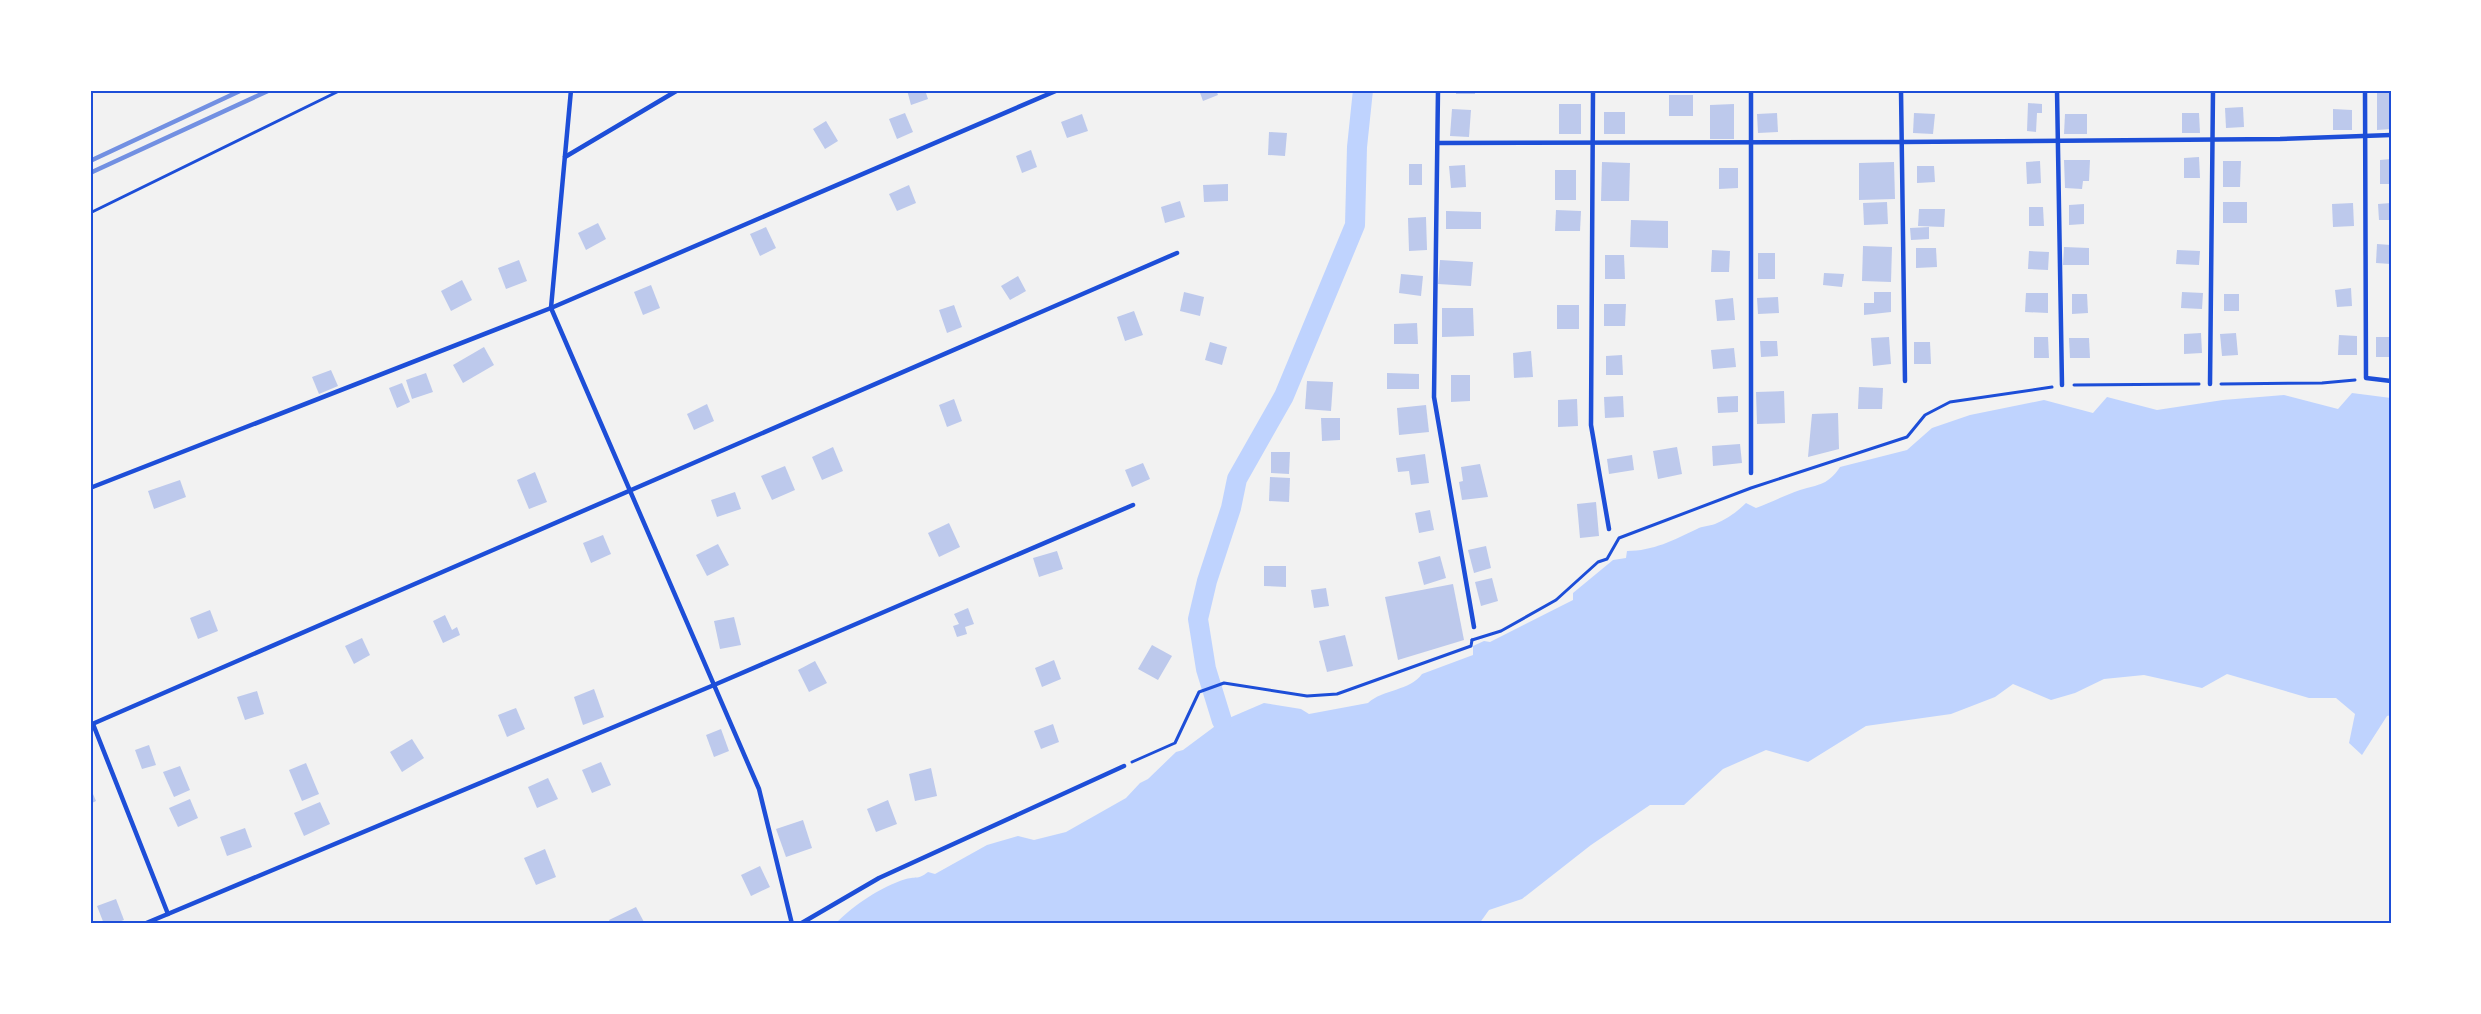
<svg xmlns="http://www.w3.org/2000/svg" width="2481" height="1014" viewBox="0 0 2481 1014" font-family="Montserrat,sans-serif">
  <rect width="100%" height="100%" fill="#f2f2f2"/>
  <!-- water -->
  <path fill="#bfd3fe" d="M2352 393 2391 398V715L2387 716 2362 755 2349 743 2355 714 2336 698H2309L2227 674 2202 688 2144 675 2104 679 2075 693 2051 700 2013 684 1995 697 1951 714 1866 726 1808 762 1766 750 1723 769 1684 805H1650L1591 845 1522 899 1489 910 1479 924H835C854 905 880 887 906 879 917 876 918 880 928 872L935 874 987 845 1018 836 1034 840 1066 832 1126 798 1140 783 1148 779 1176 752 1183 750 1222 721 1264 703 1301 709 1309 714 1368 703C1383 689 1410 691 1422 674L1473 655V646L1484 641 1490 642 1573 600V593L1613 560 1626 558 1627 551C1653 551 1674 540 1697 529 1702 526 1709 526 1715 524 1727 519 1737 512 1746 503L1756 508C1770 503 1785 495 1800 490 1820 484 1828 485 1840 467L1907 450 1932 428 1970 415 2044 400 2093 413 2107 397 2157 410 2223 400 2284 395 2338 409Z"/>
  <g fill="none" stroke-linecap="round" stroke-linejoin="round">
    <!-- canal -->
    <polyline stroke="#bfd3fe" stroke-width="20" points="1222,721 1206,669 1198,619 1207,581 1231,508 1237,479 1284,396 1355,225 1357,147 1363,90"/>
  </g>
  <!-- building -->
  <g fill="#bdc9ec">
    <polygon points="907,90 925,90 928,99 911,105"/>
    <polygon points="1199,90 1216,90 1218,95 1203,101"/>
    <rect x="1456" y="90" width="19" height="4"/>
    <polygon points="2377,92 2391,92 2391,129 2377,130"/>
    <rect x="1669" y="95" width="24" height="21"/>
    <polygon points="2028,103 2042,104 2042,113 2037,113 2036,132 2027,131"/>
    <rect x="1559" y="104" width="22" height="30"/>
    <polygon points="1734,104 1734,139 1710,139 1710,105"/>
    <polygon points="2243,107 2244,127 2226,128 2225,108"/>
    <polygon points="1452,109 1471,110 1469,137 1450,136"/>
    <polygon points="2333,109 2352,110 2352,130 2333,130"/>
    <rect x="1604" y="112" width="21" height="22"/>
    <polygon points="905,113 913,132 897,139 889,119"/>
    <polygon points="1777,113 1778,132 1758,133 1757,114"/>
    <polygon points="1914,113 1935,114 1933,134 1913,133"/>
    <polygon points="2182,113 2199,113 2200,133 2182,133"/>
    <polygon points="1082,114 1088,131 1067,138 1061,122"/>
    <polygon points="2065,114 2087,114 2087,134 2064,134"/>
    <polygon points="826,121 838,141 825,149 813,129"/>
    <polygon points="1269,132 1287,133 1285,156 1268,155"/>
    <polygon points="1031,150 1037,167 1022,173 1016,156"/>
    <polygon points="2199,157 2200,178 2184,178 2184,158"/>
    <polygon points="2391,159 2391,184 2380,184 2380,160"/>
    <polygon points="2064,160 2090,160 2089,181 2083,181 2082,189 2065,188"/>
    <polygon points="2040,161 2041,183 2027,184 2026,162"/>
    <polygon points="2223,161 2241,161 2240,187 2223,187"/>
    <polygon points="1602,162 1630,163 1629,201 1601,201"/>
    <polygon points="1894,162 1895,199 1859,200 1859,163"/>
    <rect x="1409" y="164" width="13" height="21"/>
    <polygon points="1465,165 1466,187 1451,188 1449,166"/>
    <polygon points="1917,166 1934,166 1935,182 1917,183"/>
    <polygon points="1719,168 1738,168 1738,188 1719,189"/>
    <rect x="1555" y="170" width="21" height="30"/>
    <polygon points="1228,184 1228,201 1204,202 1203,185"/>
    <polygon points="909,185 916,203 897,211 889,194"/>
    <polygon points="1180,201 1185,217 1165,223 1161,207"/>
    <polygon points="1887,202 1888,224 1864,225 1863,203"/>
    <rect x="2223" y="202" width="24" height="21"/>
    <polygon points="2353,203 2354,226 2333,227 2332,204"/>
    <polygon points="2391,203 2391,220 2379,220 2378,204"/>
    <polygon points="2084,204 2084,224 2069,225 2069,205"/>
    <polygon points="2029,207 2043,207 2044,226 2029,226"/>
    <polygon points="1919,209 1945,209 1944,227 1918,226"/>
    <polygon points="1556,210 1581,211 1580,231 1555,231"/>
    <polygon points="1446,211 1481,212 1481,229 1446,229"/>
    <polygon points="1426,217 1427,250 1409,251 1408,218"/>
    <polygon points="1631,220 1668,221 1668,248 1630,247"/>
    <polygon points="598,223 606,239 586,250 578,233"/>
    <polygon points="766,227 776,248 760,256 750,234"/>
    <polygon points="1929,227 1929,239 1911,240 1910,228"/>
    <polygon points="2377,244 2391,245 2391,264 2376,263"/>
    <polygon points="1863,246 1892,247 1891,282 1862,281"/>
    <polygon points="2064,247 2089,248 2089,265 2063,265"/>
    <polygon points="1916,248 1936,248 1937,267 1916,268"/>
    <polygon points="1712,250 1730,251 1729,272 1711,272"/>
    <polygon points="2177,250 2200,251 2199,265 2176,264"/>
    <polygon points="2029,251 2049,252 2048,270 2028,269"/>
    <rect x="1758" y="253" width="17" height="26"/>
    <polygon points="1605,255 1624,255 1625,279 1605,279"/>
    <polygon points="519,260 527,281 506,289 498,268"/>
    <polygon points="1440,260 1473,262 1471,286 1438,284"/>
    <polygon points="1824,273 1844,274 1842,287 1823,285"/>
    <polygon points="1401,274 1423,276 1421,296 1399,293"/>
    <polygon points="1018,276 1026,291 1010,300 1001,286"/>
    <polygon points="462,280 472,300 451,311 441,291"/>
    <polygon points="651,285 660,308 643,315 634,292"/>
    <polygon points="2351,288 2352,306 2337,307 2335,290"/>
    <polygon points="1184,292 1204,297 1200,316 1180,311"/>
    <polygon points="1874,292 1891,292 1891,312 1864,315 1864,303 1874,303"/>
    <polygon points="2182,292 2203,293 2202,309 2181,308"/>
    <polygon points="2026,293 2048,293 2048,313 2025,312"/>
    <polygon points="2072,294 2087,294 2088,313 2072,314"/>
    <rect x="2224" y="294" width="15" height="17"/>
    <polygon points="1778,297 1779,313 1758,314 1757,298"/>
    <polygon points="1733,298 1735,320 1717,321 1715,300"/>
    <polygon points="1604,304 1626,304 1625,326 1604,326"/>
    <polygon points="954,305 962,327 947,333 939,310"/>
    <rect x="1557" y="305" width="22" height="24"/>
    <polygon points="1442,308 1473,308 1474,336 1442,337"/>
    <polygon points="1134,311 1143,335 1125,341 1117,317"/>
    <polygon points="1417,323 1418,344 1394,344 1394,324"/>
    <polygon points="2201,333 2202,353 2184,354 2184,334"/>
    <polygon points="2236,333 2238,355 2222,356 2220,334"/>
    <polygon points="2339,335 2357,336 2357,355 2338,355"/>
    <polygon points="1889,337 1891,364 1873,366 1871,338"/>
    <polygon points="2034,337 2048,337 2049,358 2034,358"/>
    <rect x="2376" y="337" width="15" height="20"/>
    <polygon points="2069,338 2089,338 2090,358 2070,358"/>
    <polygon points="1760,341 1777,341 1778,356 1761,357"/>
    <polygon points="1210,342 1227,347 1222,365 1205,360"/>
    <polygon points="1914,342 1930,342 1931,364 1914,364"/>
    <polygon points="484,347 494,365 463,383 453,365"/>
    <polygon points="1734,348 1736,367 1713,369 1711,350"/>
    <polygon points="1531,351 1533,377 1514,378 1513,353"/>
    <polygon points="1622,355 1623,375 1606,375 1606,356"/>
    <polygon points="331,370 338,386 319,394 312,377"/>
    <polygon points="426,373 433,392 412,399 406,380"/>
    <polygon points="1387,373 1419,374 1419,389 1387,389"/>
    <polygon points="1451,375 1470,375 1470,401 1451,402"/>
    <polygon points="1307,381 1333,382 1331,411 1305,409"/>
    <polygon points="402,383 410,402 397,408 389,388"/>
    <polygon points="1859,387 1883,388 1882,409 1858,409"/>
    <polygon points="1784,391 1785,423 1757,424 1756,392"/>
    <polygon points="1623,396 1624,417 1605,418 1604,397"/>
    <polygon points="1738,396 1738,412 1718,413 1717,397"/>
    <polygon points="954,399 962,421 947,427 939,405"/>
    <polygon points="1577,399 1578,426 1558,427 1558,400"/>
    <polygon points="707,404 714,421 694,430 687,414"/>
    <polygon points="1426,405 1429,432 1399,435 1397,408"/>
    <polygon points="1838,413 1839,449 1808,457 1812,414"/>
    <polygon points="1321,418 1340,418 1340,440 1322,441"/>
    <polygon points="1740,444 1742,463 1713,466 1712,446"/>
    <polygon points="833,447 843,471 822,480 812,457"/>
    <polygon points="1677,447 1682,474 1658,479 1653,451"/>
    <polygon points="1271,452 1290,452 1289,474 1271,473"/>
    <polygon points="1425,454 1429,483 1411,485 1409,471 1398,472 1396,458"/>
    <polygon points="1632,455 1634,470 1609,474 1607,459"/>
    <polygon points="1143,463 1150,479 1132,487 1125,470"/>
    <polygon points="1480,464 1488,497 1462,500 1459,482 1463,481 1461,467"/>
    <polygon points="785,466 795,490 772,500 761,476"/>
    <polygon points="535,472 547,502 529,509 517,480"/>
    <polygon points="1270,477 1290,478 1289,502 1269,501"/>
    <polygon points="180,480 186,497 154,509 148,491"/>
    <polygon points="735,492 741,509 717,517 711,500"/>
    <polygon points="1596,502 1599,536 1580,538 1577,504"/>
    <polygon points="1430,510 1434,530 1419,533 1415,513"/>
    <polygon points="949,523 960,547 939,557 928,533"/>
    <polygon points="603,535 611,554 591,563 583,543"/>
    <polygon points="718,544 729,565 707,576 696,555"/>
    <polygon points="1486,546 1491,568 1474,573 1468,550"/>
    <polygon points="1057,551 1063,569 1039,577 1033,558"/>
    <polygon points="1440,556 1446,578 1424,585 1418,562"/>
    <polygon points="1264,566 1286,566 1286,587 1264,586"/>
    <polygon points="1492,578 1498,601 1481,606 1475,582"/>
    <polygon points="1453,584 1464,640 1398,660 1385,597"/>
    <polygon points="1326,588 1329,606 1314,608 1311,590"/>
    <polygon points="968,608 974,624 965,627 967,634 957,637 953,626 959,624 954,614"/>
    <polygon points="210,610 218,631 198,639 190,618"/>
    <polygon points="445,615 452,630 457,627 460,635 443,643 433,621"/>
    <polygon points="734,617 741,645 720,649 714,621"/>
    <polygon points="1345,635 1353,666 1327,672 1319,641"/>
    <polygon points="362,638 370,655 354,664 345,646"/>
    <polygon points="1152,645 1172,656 1158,680 1138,669"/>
    <polygon points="1054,660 1061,679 1042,687 1035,668"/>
    <polygon points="815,661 827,683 809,692 798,670"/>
    <polygon points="594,689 604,717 583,725 574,697"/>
    <polygon points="257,691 264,714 245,720 237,697"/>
    <polygon points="516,708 525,729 507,737 498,715"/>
    <polygon points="1053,724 1059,742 1041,749 1034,731"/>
    <polygon points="721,729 729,751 714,757 706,735"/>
    <polygon points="412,739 424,758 402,772 390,752"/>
    <polygon points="149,745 156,765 142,769 135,750"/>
    <polygon points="601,762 611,785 592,793 582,770"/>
    <polygon points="306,763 319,794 302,801 289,770"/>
    <polygon points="180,766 190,790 174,797 163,772"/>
    <polygon points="931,768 937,796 915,801 909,774"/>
    <polygon points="548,778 558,799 537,808 528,787"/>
    <polygon points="90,787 96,801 90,804"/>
    <polygon points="190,799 198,818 178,827 169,808"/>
    <polygon points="888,800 897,824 876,832 867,809"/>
    <polygon points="320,802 330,824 304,836 294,813"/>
    <polygon points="803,820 812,848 786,857 776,829"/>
    <polygon points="245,828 252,847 227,856 220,837"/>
    <polygon points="545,849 556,877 536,885 524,858"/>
    <polygon points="760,866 770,887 751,896 741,875"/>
    <polygon points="116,899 124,920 113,924 104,924 97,906"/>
    <polygon points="636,907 645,924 611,924 609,920"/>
  </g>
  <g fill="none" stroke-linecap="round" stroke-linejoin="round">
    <!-- path -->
    <g stroke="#1d4ed8" stroke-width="3">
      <polyline points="90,213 341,90"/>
      <polyline points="2221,384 2322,383 2355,380"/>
      <polyline points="2074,385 2199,384"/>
      <polyline points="1472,640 1501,631 1556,600 1598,562 1607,559 1619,538 1751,488 1907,437 1925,415 1950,402 2052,387"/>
      <polyline points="1132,762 1175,743 1199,692 1224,683 1307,696 1337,694 1471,646 1472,640"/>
    </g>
    <!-- service -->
    <g stroke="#1d4ed8" stroke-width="4.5">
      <polyline points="571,90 551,308 759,789 792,924"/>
      <polyline points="1438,90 1434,397 1474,627"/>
      <polyline points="1593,90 1591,425 1609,529"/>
      <polyline points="1901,90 1905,381"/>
      <polyline points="2057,90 2062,385"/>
      <polyline points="2365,90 2366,378 2391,381"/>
      <polyline points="1438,143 1902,142 2280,139 2391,135"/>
      <polyline points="565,157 678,90"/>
      <polyline points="2210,384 2213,90"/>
      <polyline points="1751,473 1751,90"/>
      <polyline points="90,488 551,308 1058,90"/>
      <polyline points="93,724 168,914"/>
      <polyline points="90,725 1177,253"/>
      <polyline points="144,924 714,685 1133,505"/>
      <polyline points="800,924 879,878 1124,766"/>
    </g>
    <!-- rail -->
    <g stroke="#7290e2" stroke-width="4.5">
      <polyline points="90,161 242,90"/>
      <polyline points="90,173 270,90"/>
    </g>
  </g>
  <!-- border -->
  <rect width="2481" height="1014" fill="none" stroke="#ffffff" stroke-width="183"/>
  <rect x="92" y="92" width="2298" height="830" fill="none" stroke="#1d4ed8" stroke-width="2"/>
</svg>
